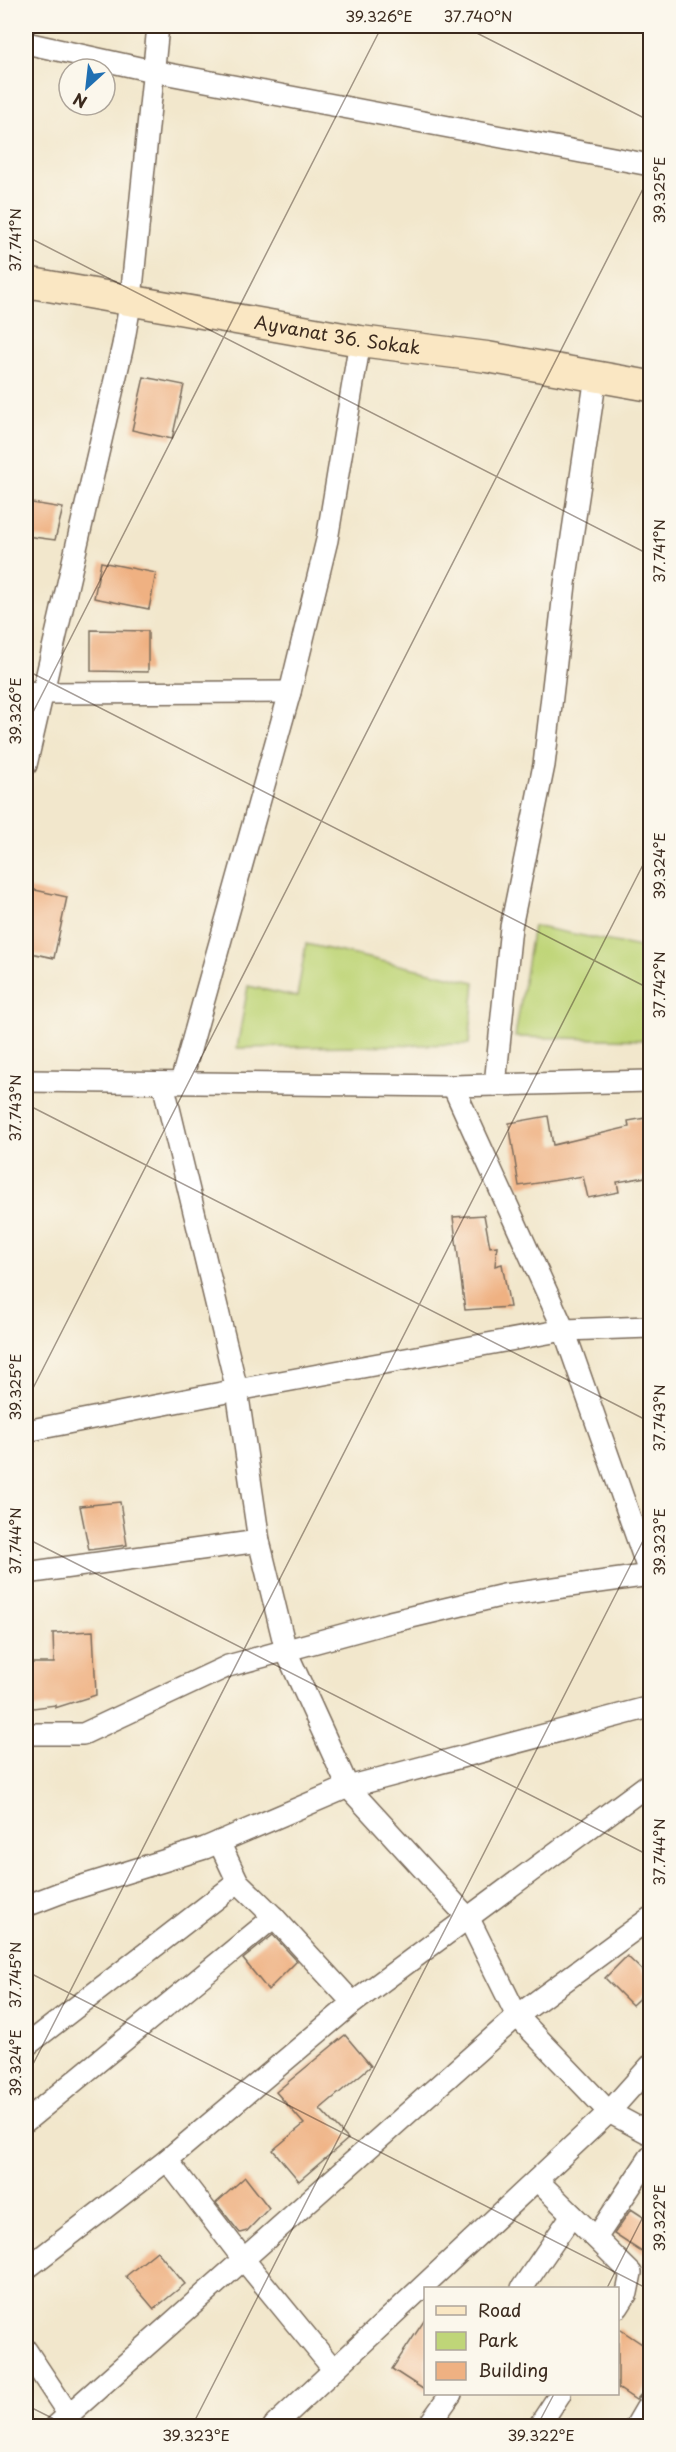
<svg xmlns="http://www.w3.org/2000/svg" width="676" height="2452" viewBox="0 0 676 2452" font-family="'Playpen Sans',sans-serif">
  <rect width="100%" height="100%" fill="#fbf7ec"/>
  <filter id="ink" filterUnits="userSpaceOnUse"><feTurbulence type="fractalNoise" baseFrequency=".0167" numOctaves="2"/><feDisplacementMap in="SourceGraphic" scale="12" xChannelSelector="R" yChannelSelector="G"/><feConvolveMatrix kernelMatrix="1 2 1 2 8 2 1 2 1" color-interpolation-filters="sRGB"/></filter>
  <filter id="wash" filterUnits="userSpaceOnUse"><feTurbulence type="fractalNoise" baseFrequency=".008" numOctaves="4" result="noise"/><feDisplacementMap in="SourceGraphic" scale="24" xChannelSelector="R" yChannelSelector="G"/><feGaussianBlur stdDeviation="1.35" result="paint"/><feColorMatrix in="noise" values="0 0 0 0 0 0 0 0 0 0 0 0 0 0 0 0 0 1.4 0 .05"/><feComposite in="paint" operator="in"/></filter>
  <g filter="url(#wash)">
    <rect width="100%" height="100%" fill="#f2e7cc"/>
    <!-- green -->
    <g fill="#bfd578" stroke="#7d804b" stroke-width="1.5">
      <polygon points="533,926 650,949 650,1040 515,1037"/>
      <polygon points="306,944 475,982 469,1044 237,1048 248,986 297,997"/>
    </g>
    <g id="blocks">
      <!-- building -->
      <g fill="#efb182">
        <polygon points="144,377 184,385 172,439 132,430"/>
        <polygon points="26,502 63,508 55,540 26,536"/>
        <polygon points="101,562 156,573 149,609 94,598"/>
        <polygon points="91,630 148,631 148,672 91,671"/>
        <polygon points="26,888 67,897 54,958 26,952"/>
        <polygon points="548,1116 553,1145 629,1127 628,1121 651,1117 651,1176 617,1182 619,1192 588,1198 583,1176 519,1186 509,1123"/>
        <polygon points="484,1215 490,1247 497,1246 495,1266 502,1264 510,1307 465,1310 453,1217"/>
        <polygon points="120,1502 127,1545 89,1550 80,1506"/>
        <polygon points="93,1631 96,1695 55,1708 55,1705 26,1709 26,1663 54,1663 53,1633"/>
        <polygon points="273,1935 297,1961 268,1990 243,1959"/>
        <polygon points="627,1956 651,1979 651,1987 632,2005 605,1978"/>
        <polygon points="345,2035 371,2066 320,2109 348,2139 299,2181 273,2150 304,2124 276,2092"/>
        <polygon points="245,2177 269,2208 247,2231 240,2233 216,2203"/>
        <polygon points="631,2209 651,2222 651,2258 614,2234"/>
        <polygon points="157,2251 185,2284 154,2309 126,2276"/>
        <polygon points="426,2318 426,2391 392,2369"/>
        <polygon points="618,2328 651,2350 651,2383 636,2400 618,2388"/>
      </g>
    </g>
  </g>
  <g filter="url(#ink)">
    <use href="#blocks" fill-opacity="0" stroke="#7b6c5b" stroke-width="1.5"/>
    <g fill="none" stroke-linecap="round" stroke-linejoin="round">
      <!-- street casing -->
      <g stroke="#7b6c5b" stroke-width="24">
        <g id="street">
          <polyline points="26,43 153,71 650,165"/>
          <polyline points="26,692 42,693 290,692"/>
          <polyline points="26,765 123,345 131,299 158,26"/>
          <polyline points="26,1081 453,1086 650,1081"/>
          <polyline points="181,1082 290,692 327,540 360,341"/>
          <polyline points="163,1083 237,1390 259,1541 286,1651 348,1787 469,1919 517,2016 609,2112 650,2134"/>
          <polyline points="495,1085 511,927 544,765 565,584 596,376"/>
          <polyline points="453,1086 564,1330 650,1575"/>
          <polyline points="26,1431 237,1390 564,1330 650,1327"/>
          <polyline points="26,1573 259,1541"/>
          <polyline points="26,1734 83,1734 228,1666 390,1622 504,1595 650,1575"/>
          <polyline points="219,1842 238,1882 274,1917 353,2003"/>
          <polyline points="26,1906 60,1893 205,1848 348,1787 650,1707"/>
          <polyline points="26,2046 238,1882"/>
          <polyline points="26,2121 274,1917"/>
          <polyline points="167,2160 244,2260 334,2370"/>
          <polyline points="537,2180 631,2273 627,2293 618,2307"/>
          <polyline points="596,2238 650,2157"/>
          <polyline points="26,2269 167,2160 353,2003 650,1783"/>
          <polyline points="522,2288 572,2215"/>
          <polyline points="26,2350 69,2415"/>
          <polyline points="56,2426 517,2016 650,1918"/>
          <polyline points="274,2426 609,2112 650,2066"/>
          <polyline points="428,2426 451,2394"/>
          <polyline points="539,2426 560,2394"/>
          <polyline points="636,2426 650,2402"/>
        </g>
      </g>
      <!-- secondary casing -->
      <g stroke="#7b6c5b" stroke-width="33">
        <g id="secondary">
          <path id="s1" d="M26 282 360 341 487 357 650 386"/>
        </g>
      </g>
      <!-- street -->
      <use href="#street" stroke="#fff" stroke-width="21"/>
      <!-- secondary -->
      <use href="#secondary" stroke="#fae7c3" stroke-width="30"/>
    </g>
  </g>
  <!-- ticks -->
  <path fill="none" stroke="#3b2a1e" stroke-width="1.5" stroke-opacity="0.45" d="M463 26 650 121M26 50 38 26M26 236 650 555M26 670 650 989M26 726 382 26M26 1104 650 1422M26 1402 650 175M26 1538 650 1856M26 1971 650 2290M26 2078 650 851M607 2288 650 2203M26 2405 68 2426M192 2426 650 1527M537 2426 554 2394"/>
  <g text-anchor="middle" stroke-width="6" stroke-linejoin="round" paint-order="stroke">
    <!-- street labels -->
    <g font-size="18" fill="#3b2a1e" stroke="#fbf7ec">
      <text dy="6" stroke="none"><textPath href="#s1" startOffset="316">Ayvanat 36. Sokak</textPath></text>
    </g>
  </g>
  <!-- margin -->
  <rect width="676" height="2452" fill="none" stroke="#fbf7ec" stroke-width="66"/>
  <!-- legend -->
  <rect x="424" y="2287" width="195" height="108" fill="#fbf7ec" stroke="#aea59a" stroke-width="1.5"/>
  <rect x="436" y="2306" width="30" height="9" fill="#fae7c3" stroke="#aea59a" stroke-width="1.5"/>
  <text x="478" y="2317" font-size="18" fill="#3b2a1e">Road</text>
  <rect x="436" y="2332" width="30" height="18" fill="#bfd578" stroke="#aea59a" stroke-width="1.5"/>
  <text x="478" y="2347" font-size="18" fill="#3b2a1e">Park</text>
  <rect x="436" y="2362" width="30" height="18" fill="#efb182" stroke="#aea59a" stroke-width="1.5"/>
  <text x="478" y="2377" font-size="18" fill="#3b2a1e">Building</text>
  <!-- north arrow -->
  <g transform="translate(87 87) rotate(207)"><circle r="28" fill="#fbf7ec" stroke="#aea59a" stroke-width="1.5"/>
  <path d="M0-4.5L10 22L0 15L-10 22Z" fill="#1f6fb2"/>
  <text y="-9" font-size="16" font-weight="bold" text-anchor="middle" fill="#3b2a1e">N</text>
  </g>
  <rect x="33" y="33" width="610" height="2386" fill="none" stroke="#3b2a1e" stroke-width="2"/>
  <g font-size="15" text-anchor="middle" fill="#3b2a1e">
    <text x="379" y="22">39.326°E</text>
    <text x="478" y="22">37.740°N</text>
    <text transform="translate(660 190) rotate(-90)" y="5">39.325°E</text>
    <text transform="translate(16 240) rotate(-90)" y="5">37.741°N</text>
    <text transform="translate(660 551) rotate(-90)" y="5">37.741°N</text>
    <text transform="translate(16 711) rotate(-90)" y="5">39.326°E</text>
    <text transform="translate(660 866) rotate(-90)" y="5">39.324°E</text>
    <text transform="translate(660 985) rotate(-90)" y="5">37.742°N</text>
    <text transform="translate(16 1108) rotate(-90)" y="5">37.743°N</text>
    <text transform="translate(16 1387) rotate(-90)" y="5">39.325°E</text>
    <text transform="translate(660 1418) rotate(-90)" y="5">37.743°N</text>
    <text transform="translate(16 1541) rotate(-90)" y="5">37.744°N</text>
    <text transform="translate(660 1542) rotate(-90)" y="5">39.323°E</text>
    <text transform="translate(660 1852) rotate(-90)" y="5">37.744°N</text>
    <text transform="translate(16 1975) rotate(-90)" y="5">37.745°N</text>
    <text transform="translate(16 2063) rotate(-90)" y="5">39.324°E</text>
    <text transform="translate(660 2218) rotate(-90)" y="5">39.322°E</text>
    <text x="196" y="2441">39.323°E</text>
    <text x="541" y="2441">39.322°E</text>
  </g>
</svg>
